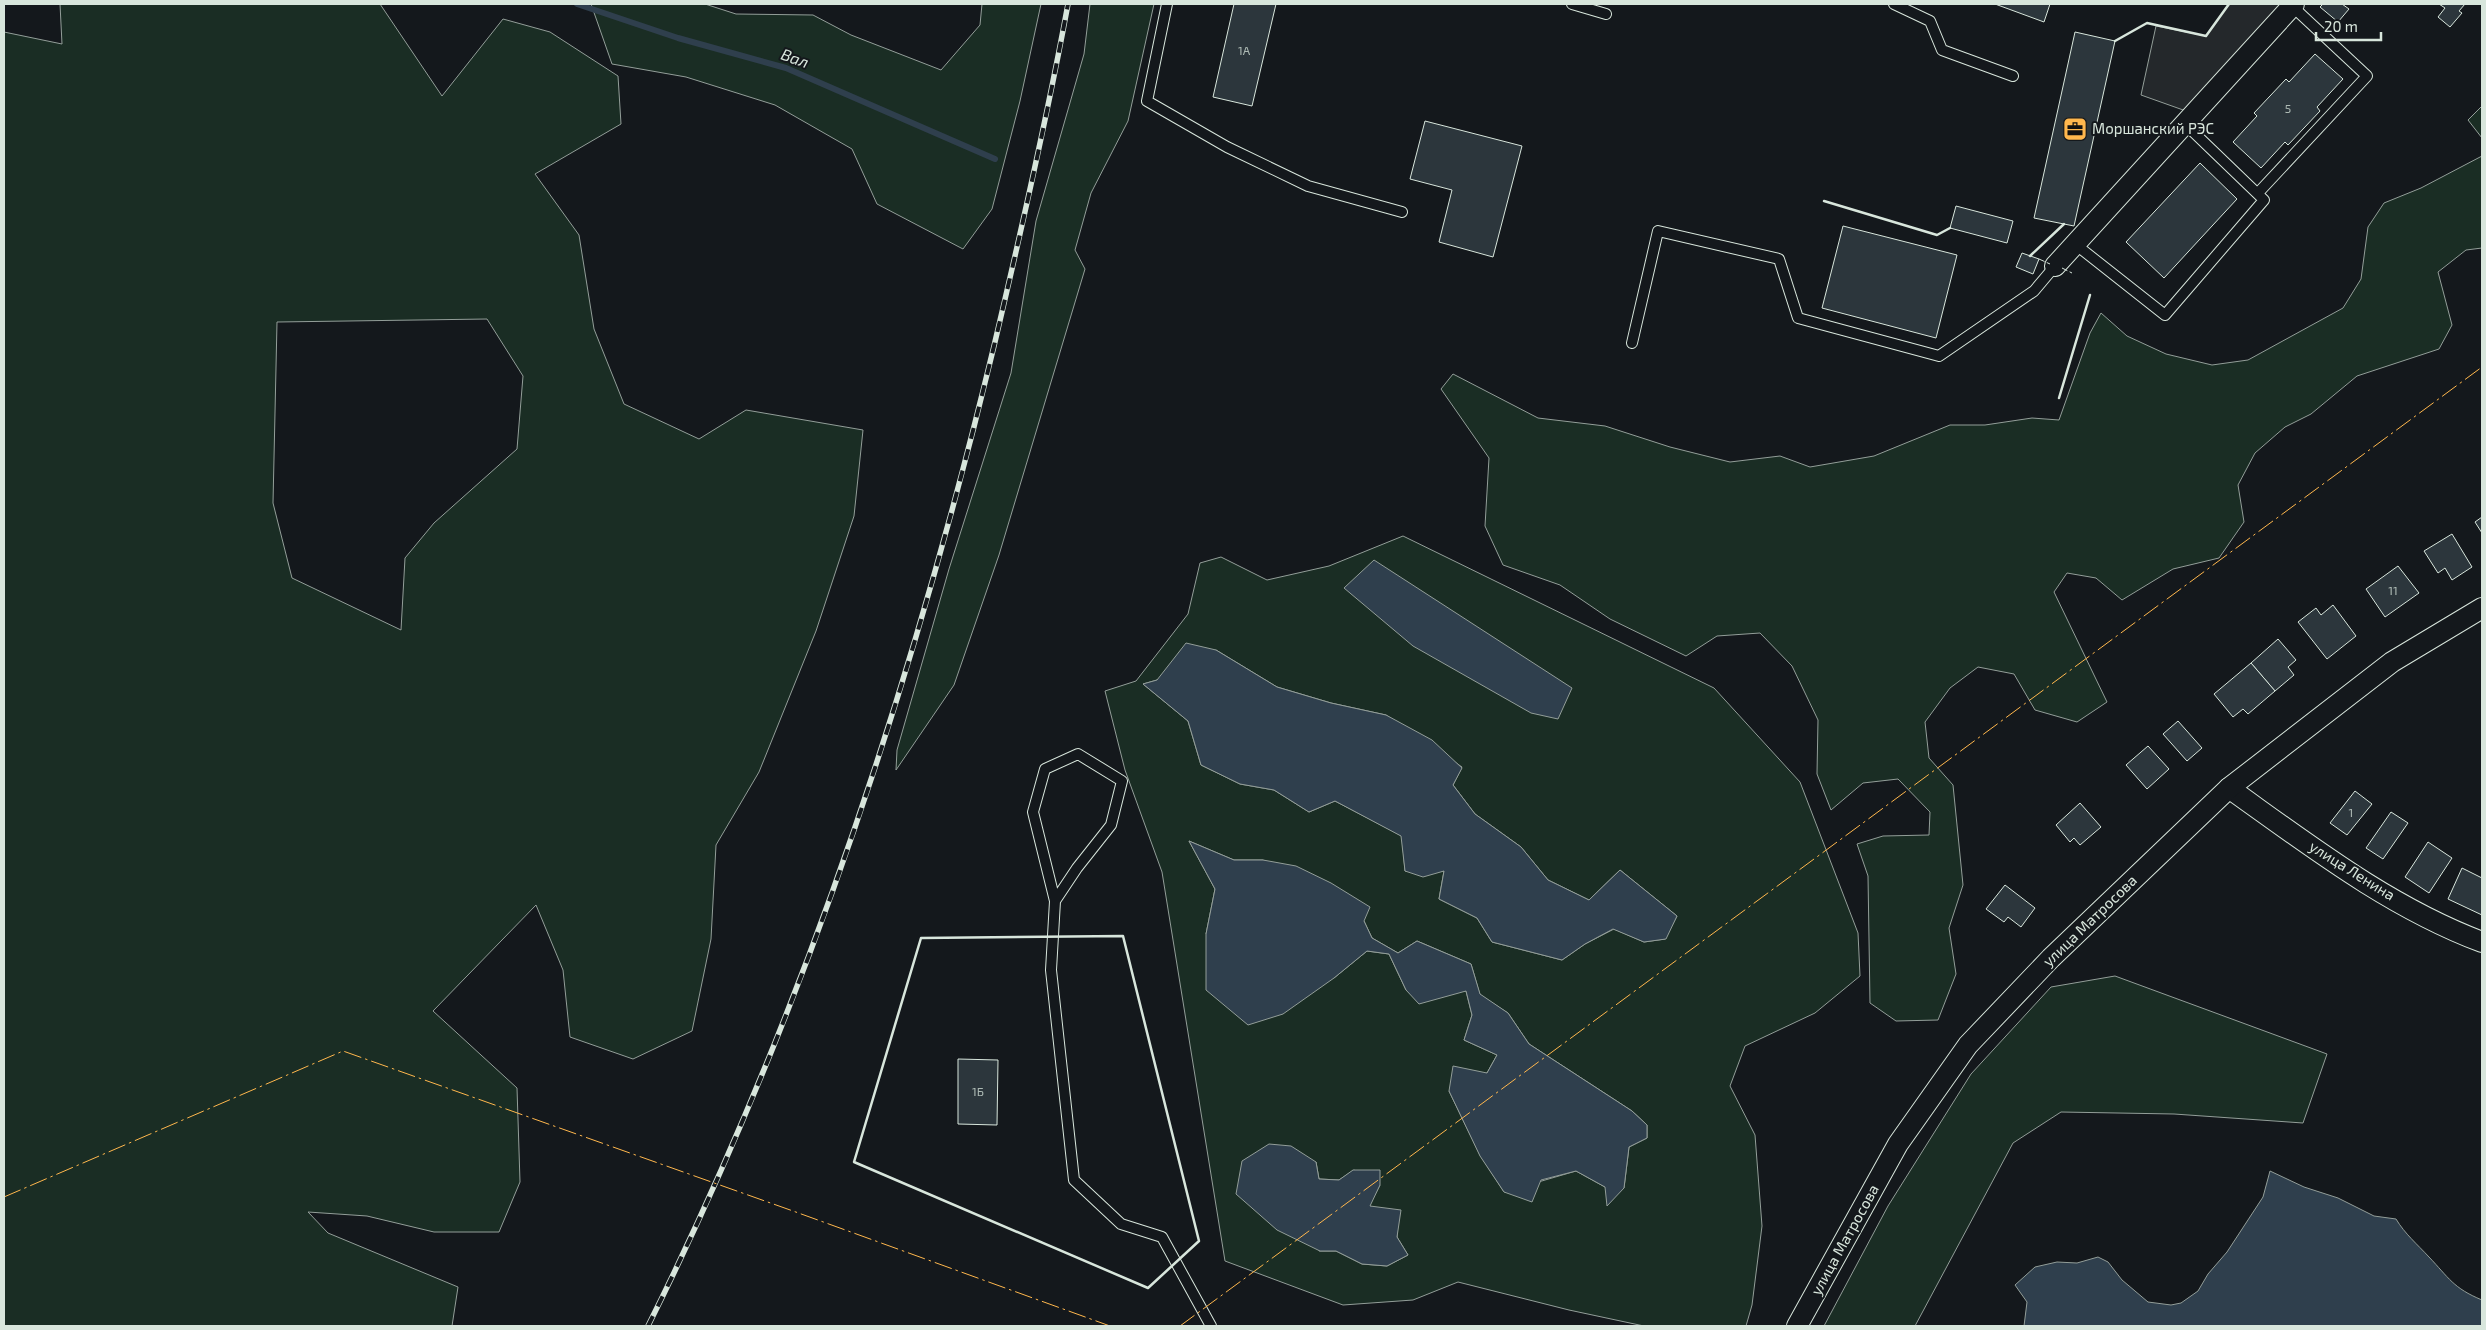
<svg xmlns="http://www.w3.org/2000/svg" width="2486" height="1330" viewBox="0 0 2486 1330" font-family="'Exo 2',sans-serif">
  <rect width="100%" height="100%" fill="#14181c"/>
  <!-- green -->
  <g fill="#1a2d24" stroke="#939e99" fill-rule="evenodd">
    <path d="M60 4H380L442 96 503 19 550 32 618 76 621 124 535 174 579 235 594 329 624 404 699 439 746 410 863 430 854 516 816 631 759 772 716 845 711 939 692 1031 633 1059 570 1037 563 970 536 905 433 1011 517 1088 520 1182 499 1232H434L367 1216 308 1212 328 1233 458 1287 452 1326H4V32L62 44ZM487 319 523 376 517 449 434 523 405 558 401 630 292 578 273 503 277 322Z"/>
    <polygon points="591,4 705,4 736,14 813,15 851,35 941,70 980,25 982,4 1041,4 1020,101 992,209 963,249 877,204 852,149 775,105 686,77 612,64"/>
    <polygon points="1090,4 1154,4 1128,121 1091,193 1075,250 1085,269 999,555 954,685 896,770 897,750 949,569 1011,373 1036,221 1084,54"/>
    <polygon points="2482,106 2482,138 2468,120"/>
    <polygon points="2482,156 2482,248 2466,250 2438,272 2452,325 2439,349 2357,376 2311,414 2285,427 2255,453 2238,485 2244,522 2219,558 2173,569 2122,600 2096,578 2067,573 2054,592 2107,702 2077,722 2035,710 2014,674 1978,667 1950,688 1925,722 1929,758 1953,785 1963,885 1949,928 1956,974 1938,1020 1896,1021 1870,1003 1868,876 1857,844 1883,836 1929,835 1930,812 1898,779 1863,783 1831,810 1817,774 1818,720 1792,666 1760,633 1717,636 1686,656 1610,619 1560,585 1503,565 1485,526 1489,458 1441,389 1453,374 1538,418 1605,426 1670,447 1730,462 1780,456 1810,467 1874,456 1950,425 1985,425 2032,418 2059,420 2090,333 2101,313 2127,336 2166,354 2212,365 2248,360 2343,308 2361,279 2368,227 2384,203 2421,188"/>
    <path d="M1403 536 1714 688 1800 782 1858 933 1860 976 1815 1013 1745 1046 1730 1086 1755 1135 1762 1226 1752 1305 1746 1326H1644L1569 1310 1458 1282 1413 1300 1343 1305 1225 1261 1162 872 1125 770 1105 691 1136 681 1188 614 1200 563 1221 557 1267 580 1329 566ZM1216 650 1277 687 1331 703 1386 715 1462 767 1453 785 1475 814 1521 847 1548 880 1589 900 1620 870 1677 916 1665 939 1644 942 1614 929 1585 944 1562 960 1492 942 1477 918 1439 899 1444 871H1405L1402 836 1335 801 1309 812 1274 790 1240 784 1201 765 1188 721 1143 684 1157 680ZM1189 841 1234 860H1263L1364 921 1372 938 1398 953 1417 941 1471 964 1480 995 1508 1013 1529 1044 1632 1111 1647 1125V1138L1629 1147 1624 1188 1605 1187 1576 1171 1504 1192 1480 1155 1449 1091 1487 1073 1497 1055 1464 1040 1472 1015 1466 991 1406 990 1389 954 1367 951 1334 978 1206 934 1215 889ZM1316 1162 1319 1179 1339 1180 1354 1170 1380 1185 1369 1206 1398 1217 1397 1237 1408 1255 1387 1266 1362 1264 1336 1251H1319Z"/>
    <polygon points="2115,976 2327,1054 2303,1123 2174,1114 2061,1112 2013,1143 1915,1326 1824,1326 1888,1206 1971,1074 2051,987"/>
  </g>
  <!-- parking -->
  <polygon fill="#24282b" stroke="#939e99" points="2229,4 2281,4 2186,111 2141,95 2156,26 2206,36"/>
  <!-- water -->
  <g fill="#2f3f4d" stroke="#939e99">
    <polygon points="1374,560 1572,688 1558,719 1531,713 1413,646 1344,588"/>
    <polygon points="1186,643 1216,650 1277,687 1331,703 1386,715 1432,740 1462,768 1453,785 1475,814 1521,847 1548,880 1589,900 1620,870 1677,916 1666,939 1644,942 1613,929 1585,944 1562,960 1492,942 1477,918 1439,899 1444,871 1423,877 1405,871 1401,836 1335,801 1309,812 1274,790 1240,784 1201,765 1188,721 1143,684 1157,680"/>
    <polygon points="1189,841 1234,860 1263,860 1296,866 1331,883 1370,907 1364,921 1372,938 1398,953 1417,941 1471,964 1480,994 1508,1013 1529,1044 1632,1111 1647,1125 1647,1138 1629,1147 1624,1188 1607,1206 1605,1187 1576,1171 1541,1180 1532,1202 1504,1192 1480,1156 1449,1091 1453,1066 1487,1073 1497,1055 1464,1040 1472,1015 1466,991 1419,1004 1406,990 1389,954 1367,951 1334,978 1283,1014 1248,1025 1206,990 1206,934 1215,889"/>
    <polygon points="1269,1144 1291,1146 1316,1162 1319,1179 1339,1180 1353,1170 1380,1170 1380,1185 1370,1206 1401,1210 1397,1237 1408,1255 1387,1266 1362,1264 1336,1251 1320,1251 1277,1230 1236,1194 1242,1161"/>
    <path d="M2270 1171 2304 1187 2338 1198 2374 1216 2396 1219C2405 1234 2417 1244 2429 1257 2449 1278 2453 1288 2482 1300V1326H2024L2027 1302 2015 1285 2035 1267 2057 1262 2077 1263 2098 1257 2108 1262 2122 1280 2148 1302 2171 1305 2181 1303 2198 1291 2208 1274 2227 1252 2263 1197Z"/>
  </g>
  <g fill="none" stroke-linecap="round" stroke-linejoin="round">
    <!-- stream -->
    <polyline stroke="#2f3f4d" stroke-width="6" points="577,4 678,38 786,68 995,159"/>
  </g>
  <!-- building -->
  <g fill="#2c363c" stroke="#d8e6dc">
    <polygon points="1234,4 1276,4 1252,106 1213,97"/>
    <polygon points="1995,4 2050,4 2044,22"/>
    <polygon points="2323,4 2342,4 2349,9 2338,22 2320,7"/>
    <polygon points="2439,4 2465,4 2459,11 2462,13 2450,27 2438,17 2445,8"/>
    <polygon points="2075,32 2115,41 2074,226 2034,218"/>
    <polygon points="2315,54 2343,79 2317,107 2320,111 2288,145 2285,142 2261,168 2233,142 2257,116 2254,113 2286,79 2289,82"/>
    <polygon points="1425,121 1522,146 1493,257 1439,242 1452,190 1410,179"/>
    <polygon points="2200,163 2237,199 2164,278 2126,242"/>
    <polygon points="1956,206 2013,221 2007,243 1950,228"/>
    <polygon points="1843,226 1957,255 1936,338 1822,308"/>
    <polygon points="2022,253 2039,259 2033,274 2016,267"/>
    <polygon points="2482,517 2482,533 2475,522"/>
    <polygon points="2452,534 2472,567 2452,580 2445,568 2438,573 2424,551"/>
    <polygon points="2398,566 2419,593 2385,617 2366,589"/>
    <polygon points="2333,605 2356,636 2327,659 2298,622 2316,608 2321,615"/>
    <polygon points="2278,639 2296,660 2288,667 2294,675 2275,691 2251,663"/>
    <polygon points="2251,663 2275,691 2248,714 2243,709 2233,717 2214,694"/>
    <polygon points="2178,721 2202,748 2187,761 2163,734"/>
    <polygon points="2148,746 2169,769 2147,789 2126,765"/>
    <polygon points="2355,791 2372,804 2347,835 2330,823"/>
    <polygon points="2080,803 2101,827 2080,845 2074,838 2070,842 2056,825"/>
    <polygon points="2391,812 2408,823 2383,859 2366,848"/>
    <polygon points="2428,842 2452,858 2429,893 2405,877"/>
    <polygon points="2462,868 2482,878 2482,915 2448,899"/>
    <polygon points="2005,885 2035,908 2021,927 2008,917 2004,922 1986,909"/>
    <polygon points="958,1059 998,1060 997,1125 958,1124"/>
  </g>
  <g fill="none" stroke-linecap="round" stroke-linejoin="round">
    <!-- lane casing -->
    <g stroke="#d8e6dc" stroke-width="12">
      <g id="lane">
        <polyline points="1167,4 1147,101 1227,147 1308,186 1402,212"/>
        <polyline points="1572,4 1606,14"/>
        <polyline points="1894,4 1930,21 1942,50 2013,76"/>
        <polyline points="2258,193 2367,76 2292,6"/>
        <polyline points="2075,244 2165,315 2264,200 2184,123"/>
        <polyline points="1632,343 1658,231 1779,259 1798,318 1939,356 2034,291 2055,266"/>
        <polyline points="1055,901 1077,868 1111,825 1122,781 1078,754 1045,769 1033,812 1055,901 1051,970 1074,1180 1121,1224 1162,1237 1211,1326"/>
      </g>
    </g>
    <!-- street casing -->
    <g stroke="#d8e6dc" stroke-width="22">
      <g id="street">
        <polyline points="2055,266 2294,4"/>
        <path d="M2229 788C2309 845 2389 907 2482 942"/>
        <polyline points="1797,1326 1898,1144 1968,1045 2051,958 2229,788 2392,662 2482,608"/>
      </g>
    </g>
    <!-- lane -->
    <use href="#lane" stroke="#14181c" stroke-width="10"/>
    <!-- street -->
    <use href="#street" stroke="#14181c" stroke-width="20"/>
    <!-- rail casing -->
    <g stroke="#d8e6dc" stroke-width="5.5">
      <path id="rail" d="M648 1326C803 1015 913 683 994 346 1021 232 1047 118 1068 4"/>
    </g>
    <!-- rail -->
    <use href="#rail" stroke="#14181c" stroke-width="4" stroke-dasharray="11" stroke-linecap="butt"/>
    <!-- fence -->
    <g stroke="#d8e6dc" stroke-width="1" stroke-dasharray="6 2.5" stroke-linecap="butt">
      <polyline points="2039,259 2050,264"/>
      <polyline points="2062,268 2072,273"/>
    </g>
    <!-- wall -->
    <g stroke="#d8e6dc" stroke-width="2.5">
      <polyline points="2115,41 2147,23 2206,36 2229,4"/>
      <polyline points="1824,201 1937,235 1950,228"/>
      <polyline points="2030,256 2064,224"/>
      <polyline points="2059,398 2090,295"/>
      <polygon points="1123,936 1199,1241 1148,1288 854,1162 921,938"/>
    </g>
    <!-- power -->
    <g stroke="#ffb74d" stroke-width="1" stroke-dasharray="18 4 2.5 4" stroke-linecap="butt">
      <polyline points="4,1197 343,1051 793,1211 1110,1326"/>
      <polyline points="1180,1326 2482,367"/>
    </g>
  </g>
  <!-- icons -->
  <defs>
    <g id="office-square" transform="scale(1.25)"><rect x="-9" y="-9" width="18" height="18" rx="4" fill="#ffb74d" stroke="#14181c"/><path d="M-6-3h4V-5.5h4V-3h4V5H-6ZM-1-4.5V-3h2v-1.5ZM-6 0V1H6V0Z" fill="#111"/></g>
  </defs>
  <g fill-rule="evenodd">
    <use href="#office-square" x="2075" y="129"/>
  </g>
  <g text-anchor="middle" stroke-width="4" stroke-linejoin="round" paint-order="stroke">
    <!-- number labels -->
    <g font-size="12" fill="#adbab4">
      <text x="1244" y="55">1А</text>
      <text x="2288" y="113">5</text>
      <text x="2393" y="595">11</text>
      <text x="2351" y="817">1</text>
      <text x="978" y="1096">1Б</text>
    </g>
    <!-- poi labels -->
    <g font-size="15" fill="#d8e6dc" stroke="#14181c" text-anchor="start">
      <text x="2092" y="134">Моршанский РЭС</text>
    </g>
    <!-- street labels -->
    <g font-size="15" fill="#d8e6dc" stroke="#14181c">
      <text transform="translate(2352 871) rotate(32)" y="5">улица Ленина</text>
      <text transform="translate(2090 921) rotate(-44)" y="5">улица Матросова</text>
      <text transform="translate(1845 1240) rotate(-61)" y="5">улица Матросова</text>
    </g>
    <!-- water labels -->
    <g font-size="16" font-style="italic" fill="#d8e6dc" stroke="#14181c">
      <text transform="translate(795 58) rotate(20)" y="6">Вал</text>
    </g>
  </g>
  <!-- border -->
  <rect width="2486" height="1330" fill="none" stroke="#d8e6dc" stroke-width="10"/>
  <!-- scale -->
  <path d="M2316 32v8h65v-8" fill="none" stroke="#d8e6dc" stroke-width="2.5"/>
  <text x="2324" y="32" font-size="15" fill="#d8e6dc" stroke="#14181c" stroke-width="4" paint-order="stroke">20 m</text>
</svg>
